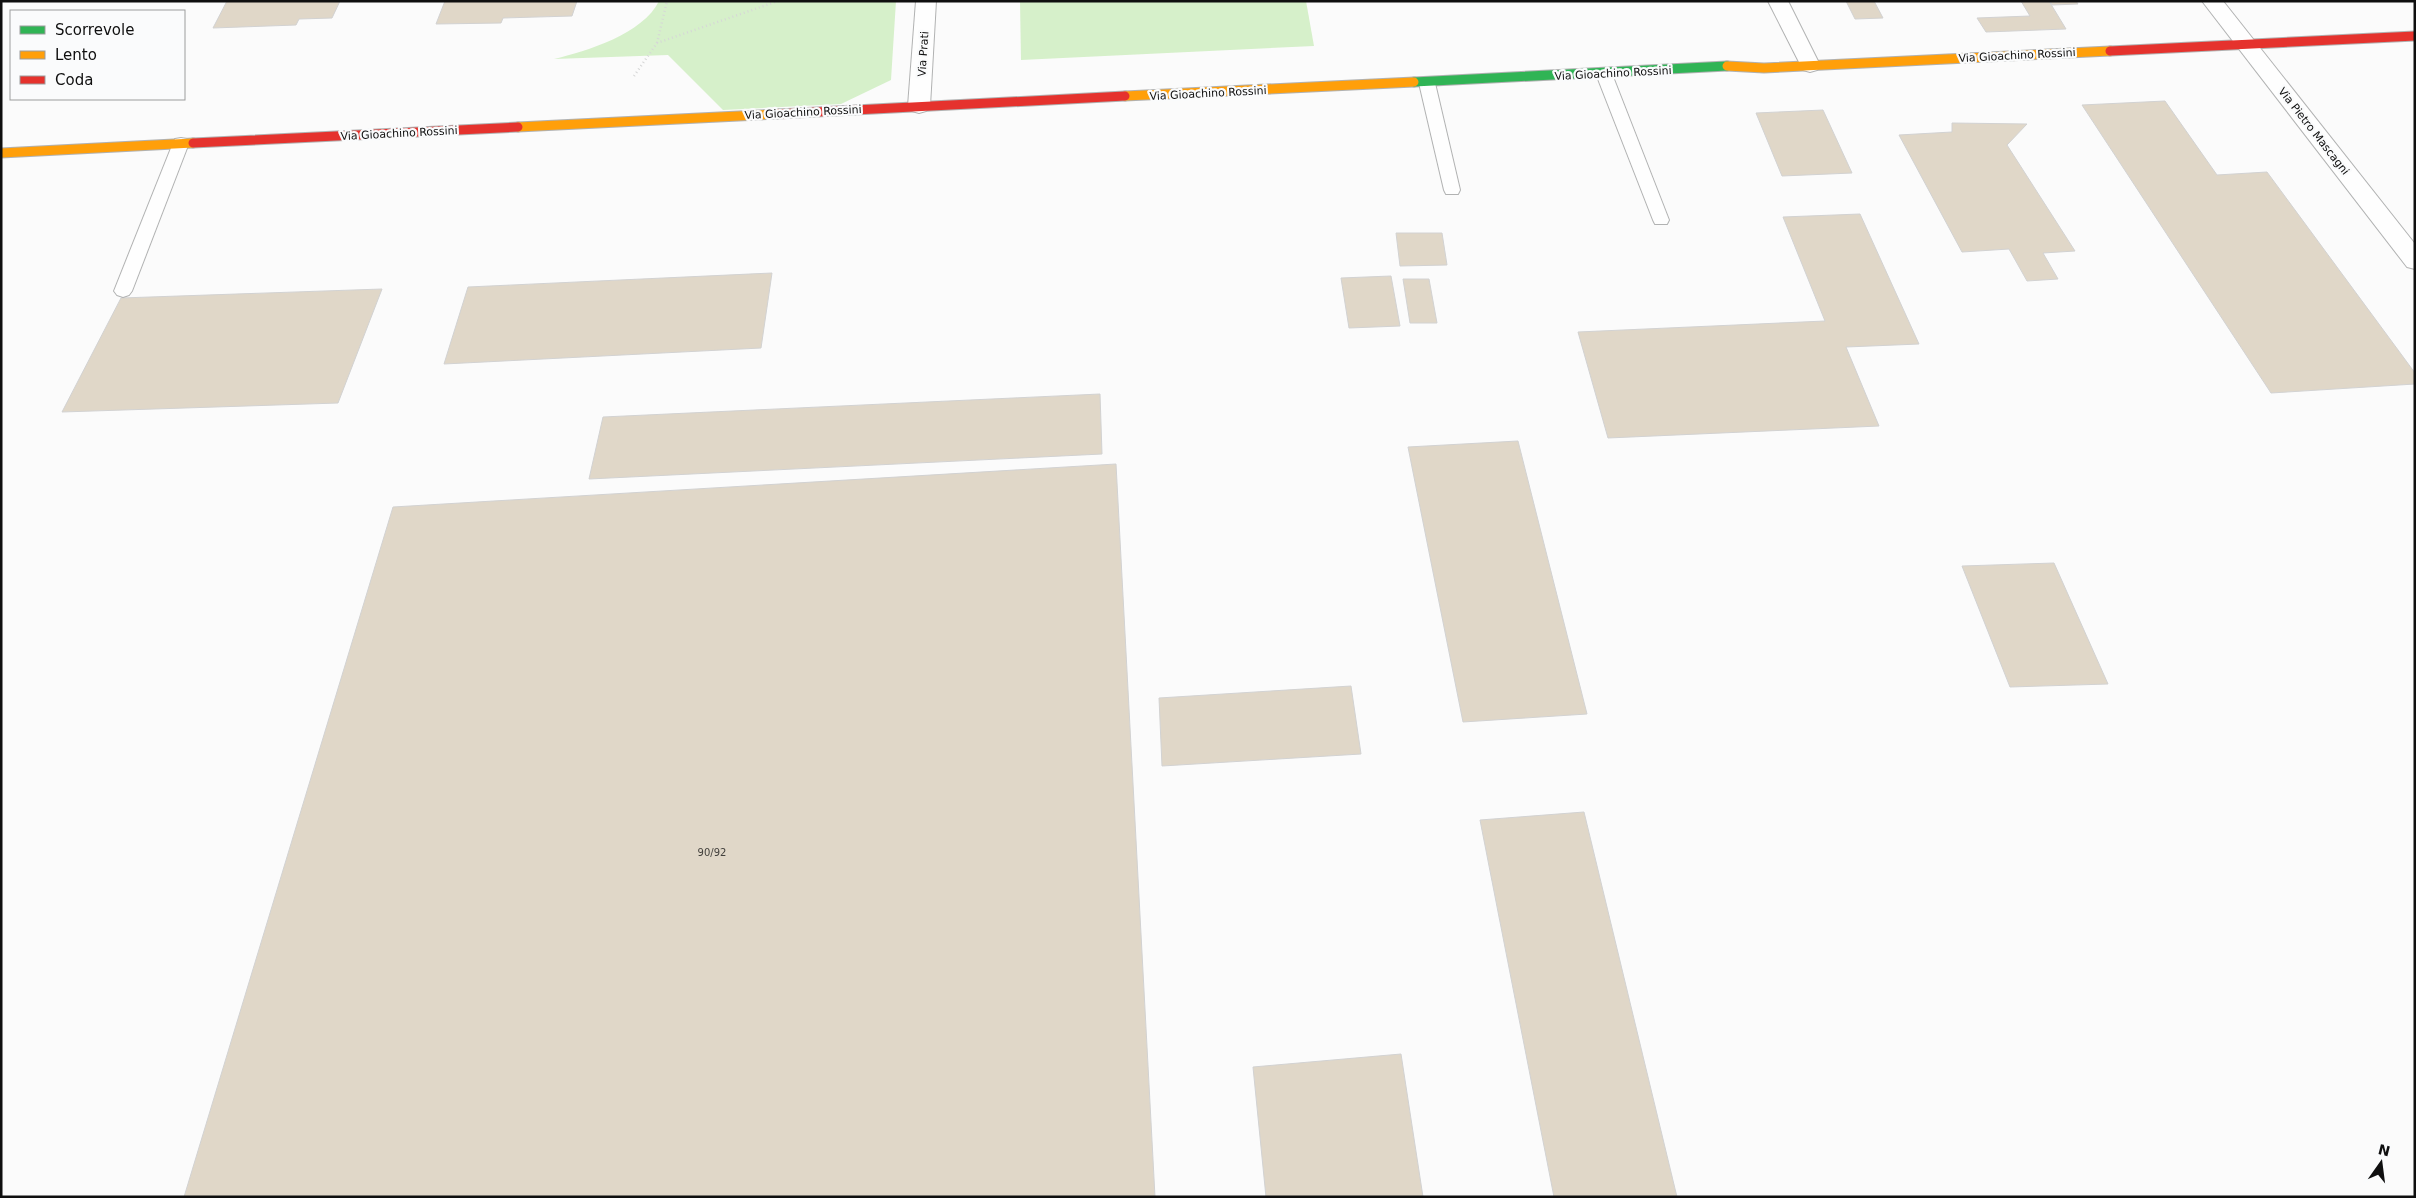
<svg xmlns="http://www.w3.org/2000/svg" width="2416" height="1198" viewBox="0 0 2416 1198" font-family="'DejaVu Sans',sans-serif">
  <rect width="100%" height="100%" fill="#fbfbfb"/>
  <!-- green -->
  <g fill="#d6f0ca">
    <path d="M659 1H896L891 80 841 104 723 110 668 55 554 59C587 51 643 34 659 1Z"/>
    <polygon points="1020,1 1306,1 1314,46 1021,60"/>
  </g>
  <!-- building -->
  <g fill="#e0d7c8" stroke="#d2d2d2">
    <polygon points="227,1 340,1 332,18 299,19 296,25 213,28"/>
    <polygon points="445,1 577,1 572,16 503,18 501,23 436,24"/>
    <polygon points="1846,1 1874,1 1883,18 1855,19"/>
    <polygon points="2021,1 2049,1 2066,29 1986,32 1977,18 2030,16"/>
    <polygon points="2050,1 2076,1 2078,4 2052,5"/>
    <polygon points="2165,101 2217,175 2267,172 2415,373 2415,384 2271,393 2082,105"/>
    <polygon points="1823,110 1852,173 1782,176 1756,113"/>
    <polygon points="1952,123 2027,124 2007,145 2075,251 2043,253 2058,279 2027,281 2009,249 1962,252 1899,135 1952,132"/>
    <polygon points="1860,214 1919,344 1846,347 1879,426 1608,438 1578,332 1825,321 1783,217"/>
    <polygon points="1396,233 1442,233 1447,265 1400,266"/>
    <polygon points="772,273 761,348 444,364 468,287"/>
    <polygon points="1391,276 1400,326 1349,328 1341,278"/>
    <polygon points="1403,279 1429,279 1437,323 1410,323"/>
    <polygon points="382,289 338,403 62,412 121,298"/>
    <polygon points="1100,394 1102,454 589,479 603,417"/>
    <polygon points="1518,441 1587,714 1463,722 1408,447"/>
    <polygon points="1116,464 1155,1197 184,1197 393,507"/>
    <polygon points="2054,563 2108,684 2010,687 1962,566"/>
    <polygon points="1351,686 1361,754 1162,766 1159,698"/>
    <polygon points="1584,812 1677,1197 1554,1197 1480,820"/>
    <polygon points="1401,1054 1423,1197 1266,1197 1253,1067"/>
  </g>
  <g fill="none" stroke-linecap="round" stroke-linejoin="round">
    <!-- lane casing -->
    <g stroke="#b1b2b2" stroke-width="2">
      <g id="lane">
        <polygon points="1604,69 1612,74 1669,220 1667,224 1655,224 1653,220 1596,74"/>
        <polygon points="1427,78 1432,80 1435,83 1460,190 1458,194 1446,194 1444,190 1419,83 1422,80"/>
        <polygon points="181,138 187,139 189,143 132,291 129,295 123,297 117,295 114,291 173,143 175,139"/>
      </g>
    </g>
    <!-- street casing -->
    <g stroke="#b1b2b2" stroke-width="2">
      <g id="street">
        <polygon points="916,1 936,1 930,106 926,111 919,113 912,111 908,106"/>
        <polygon points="1768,1 1788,1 1820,65 1817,70 1810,72 1803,70"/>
        <polygon points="2202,1 2223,1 2415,244 2415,269 2407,267"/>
      </g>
    </g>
    <!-- fast casing -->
    <g stroke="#b1b2b2" stroke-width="11">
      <polyline id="fast" points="1414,82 1727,66"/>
    </g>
    <!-- slow casing -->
    <g stroke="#b1b2b2" stroke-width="11">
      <g id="slow">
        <polyline points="1727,66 1764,68 2110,51"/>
        <polyline points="1125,96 1414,82"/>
        <polyline points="518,127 778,114"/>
        <polyline points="1,153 193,143"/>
      </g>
    </g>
    <!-- jam casing -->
    <g stroke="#b1b2b2" stroke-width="11">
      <g id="jam">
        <polyline points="2110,51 2415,36"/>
        <polyline points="778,114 1125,96"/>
        <polyline points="193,143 518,127"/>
      </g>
    </g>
    <!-- path -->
    <g stroke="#d6d7d7" stroke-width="2.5" stroke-dasharray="1 3" stroke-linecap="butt">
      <polyline points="657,43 667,1"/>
      <polyline points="634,76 657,43 778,1"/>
    </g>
    <!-- lane -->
    <use href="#lane" fill="#fefefe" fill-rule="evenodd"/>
    <!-- street -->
    <use href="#street" fill="#fefefe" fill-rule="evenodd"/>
    <!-- fast -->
    <use href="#fast" stroke="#30b455" stroke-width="9"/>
    <!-- slow -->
    <use href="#slow" stroke="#ff9f0a" stroke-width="9"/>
    <!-- jam -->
    <use href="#jam" stroke="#e5322d" stroke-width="9"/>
  </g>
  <g text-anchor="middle" stroke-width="4.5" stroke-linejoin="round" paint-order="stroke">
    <!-- number labels -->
    <g font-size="10" fill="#43413d">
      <text x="712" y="856">90/92</text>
    </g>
    <!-- far-street labels -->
    <g font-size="11" fill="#0f0f0f" stroke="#fafbfc">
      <text transform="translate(923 54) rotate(-86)" y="4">Via Prati</text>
      <text transform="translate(2017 55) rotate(-3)" y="4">Via Gioachino Rossini</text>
      <text transform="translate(1613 73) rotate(-3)" y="4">Via Gioachino Rossini</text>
      <text transform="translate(1208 93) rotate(-3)" y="4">Via Gioachino Rossini</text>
      <text transform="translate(803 112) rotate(-3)" y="4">Via Gioachino Rossini</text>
      <text transform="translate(2314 131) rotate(52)" y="4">Via Pietro Mascagni</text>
      <text transform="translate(399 133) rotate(-3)" y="4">Via Gioachino Rossini</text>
    </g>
  </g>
  <!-- border -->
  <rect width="2416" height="1198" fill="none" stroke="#0f0f0f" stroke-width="5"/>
  <!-- legend -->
  <rect x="10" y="10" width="175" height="90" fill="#fafbfc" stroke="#9c9d9d"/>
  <rect x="20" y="26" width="25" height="8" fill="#30b455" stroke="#9c9d9d"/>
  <text x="55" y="35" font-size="15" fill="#0f0f0f">Scorrevole</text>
  <rect x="20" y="51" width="25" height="8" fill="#ff9f0a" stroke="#9c9d9d"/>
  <text x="55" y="60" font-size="15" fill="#0f0f0f">Lento</text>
  <rect x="20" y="76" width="25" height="8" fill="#e5322d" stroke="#9c9d9d"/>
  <text x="55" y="85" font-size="15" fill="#0f0f0f">Coda</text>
  <!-- north arrow -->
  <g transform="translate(2381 1163) rotate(14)" stroke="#fafbfc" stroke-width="4" paint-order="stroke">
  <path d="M0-4L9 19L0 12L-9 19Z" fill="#0f0f0f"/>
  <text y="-8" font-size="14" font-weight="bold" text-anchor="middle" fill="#0f0f0f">N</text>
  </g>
</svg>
